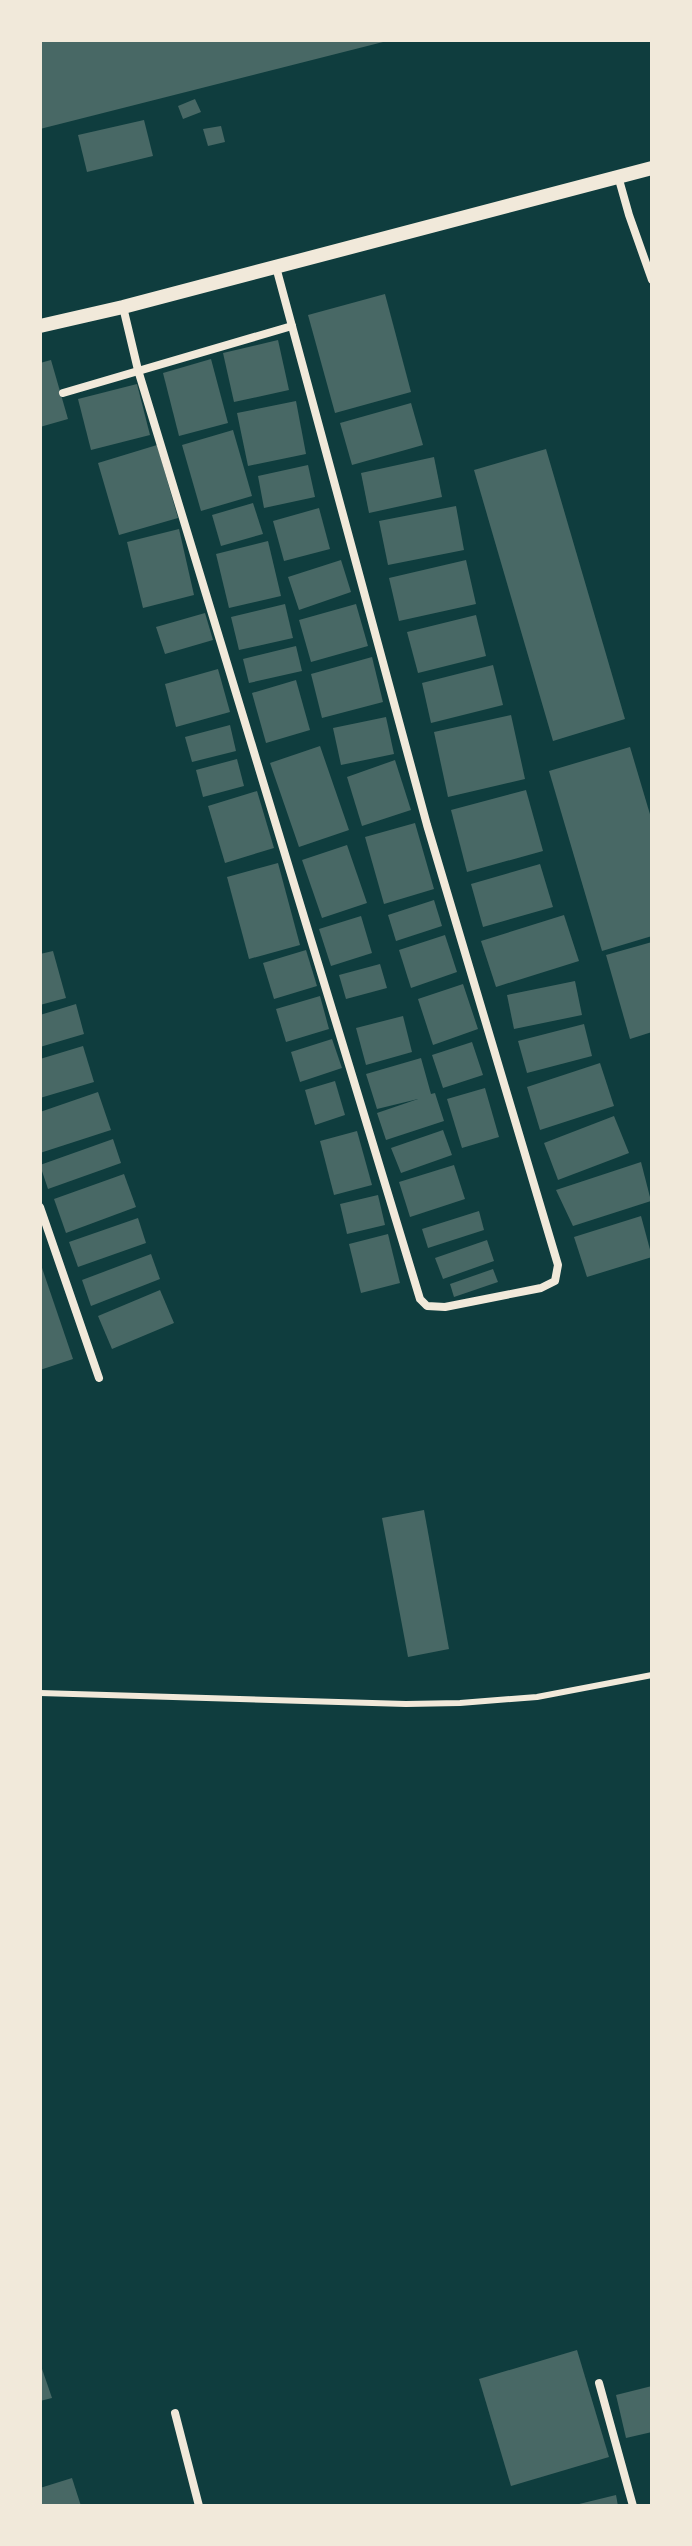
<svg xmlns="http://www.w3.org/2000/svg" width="692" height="2546" viewBox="0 0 692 2546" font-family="'Sofia Sans Condensed',sans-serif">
  <rect width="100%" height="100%" fill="#0f3d3e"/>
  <!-- building -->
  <g fill="#486865">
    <polygon points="40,40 386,40 387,41 40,129"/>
    <polygon points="195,99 201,112 183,119 178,106"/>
    <polygon points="144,120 153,156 87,172 78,135"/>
    <polygon points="221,126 225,142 208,146 203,129"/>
    <polygon points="385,294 411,392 335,413 308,315"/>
    <polygon points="278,340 289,390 234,402 223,353"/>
    <polygon points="211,359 228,423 179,436 163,373"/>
    <polygon points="51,360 68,419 40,427 40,363"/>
    <polygon points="137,384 150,435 91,450 78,399"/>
    <polygon points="296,401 306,454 248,466 237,413"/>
    <polygon points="411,403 423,445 352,465 340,423"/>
    <polygon points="233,430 252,496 201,511 182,445"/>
    <polygon points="157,445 178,518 119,535 98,463"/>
    <polygon points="546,449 625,719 553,741 474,470"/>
    <polygon points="434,457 442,497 369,513 361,473"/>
    <polygon points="308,465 315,497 264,508 258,476"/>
    <polygon points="253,503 263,534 221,546 212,515"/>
    <polygon points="456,506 464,550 388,565 379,521"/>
    <polygon points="319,508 330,549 284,561 273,521"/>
    <polygon points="179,529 194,595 143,608 127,542"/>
    <polygon points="268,541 281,596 229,608 216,554"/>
    <polygon points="341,560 351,592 299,610 288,577"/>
    <polygon points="466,560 476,604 399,621 389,578"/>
    <polygon points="285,604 293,638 239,650 231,617"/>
    <polygon points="356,604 368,646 311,662 299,620"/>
    <polygon points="205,613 213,640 165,654 156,627"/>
    <polygon points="476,615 486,656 418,673 407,632"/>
    <polygon points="296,646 302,671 249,683 243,659"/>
    <polygon points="372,657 383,702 322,718 311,674"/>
    <polygon points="493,665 503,705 431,723 422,683"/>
    <polygon points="218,669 230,712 176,727 165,684"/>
    <polygon points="296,680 310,730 266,743 252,693"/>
    <polygon points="511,715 525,779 448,797 434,732"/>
    <polygon points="386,717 394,754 341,765 333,728"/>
    <polygon points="230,725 236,751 192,762 185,737"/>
    <polygon points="320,746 349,830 299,847 270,763"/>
    <polygon points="630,747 652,821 652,936 602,951 549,771"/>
    <polygon points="237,759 244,786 203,797 196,770"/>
    <polygon points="395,760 411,810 362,826 347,777"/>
    <polygon points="526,790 543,851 467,872 451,810"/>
    <polygon points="257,791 274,848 225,863 208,806"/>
    <polygon points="415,823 434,889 384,904 365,837"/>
    <polygon points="347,845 367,903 322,918 302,860"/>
    <polygon points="278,863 300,945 249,959 227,877"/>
    <polygon points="540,864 553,907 483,927 471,884"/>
    <polygon points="434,900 442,926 396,941 388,915"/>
    <polygon points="564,915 579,961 496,987 481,941"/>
    <polygon points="361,916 372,953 331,966 319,929"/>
    <polygon points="445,935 457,972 411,988 399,950"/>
    <polygon points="652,942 652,1032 630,1039 606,955"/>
    <polygon points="306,950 317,986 274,999 263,963"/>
    <polygon points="53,951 66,998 40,1005 40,954"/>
    <polygon points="380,964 387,988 346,999 339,975"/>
    <polygon points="575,981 582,1015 514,1029 507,995"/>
    <polygon points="463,984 478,1029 433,1045 418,999"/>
    <polygon points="320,996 329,1029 286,1042 276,1009"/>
    <polygon points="76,1004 84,1034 40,1047 40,1015"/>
    <polygon points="403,1016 412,1052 366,1065 356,1028"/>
    <polygon points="584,1024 592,1056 527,1073 518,1041"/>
    <polygon points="332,1039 342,1068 300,1082 291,1052"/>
    <polygon points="472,1042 483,1075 443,1088 432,1055"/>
    <polygon points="83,1046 94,1082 40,1098 40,1059"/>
    <polygon points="421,1058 431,1094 435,1093 444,1121 386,1140 377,1113 418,1099 377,1109 366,1074"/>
    <polygon points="600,1063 614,1106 540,1130 527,1087"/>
    <polygon points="335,1081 345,1115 315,1125 305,1090"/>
    <polygon points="485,1088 499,1137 462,1148 447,1099"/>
    <polygon points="98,1092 111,1130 40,1153 40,1112"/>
    <polygon points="614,1116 629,1153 558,1180 544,1143"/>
    <polygon points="443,1130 452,1155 401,1173 391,1148"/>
    <polygon points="357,1131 372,1185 334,1195 320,1141"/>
    <polygon points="113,1139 121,1163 48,1189 40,1165"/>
    <polygon points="641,1162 651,1201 573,1226 556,1190"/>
    <polygon points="454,1165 465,1199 410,1217 399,1182"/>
    <polygon points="124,1174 136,1207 66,1233 54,1199"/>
    <polygon points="378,1195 385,1225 347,1234 340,1204"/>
    <polygon points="479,1211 484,1230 428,1248 422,1229"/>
    <polygon points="641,1216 652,1257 587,1277 574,1237"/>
    <polygon points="138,1218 146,1243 78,1267 69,1242"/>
    <polygon points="388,1234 400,1283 361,1293 349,1244"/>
    <polygon points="487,1240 494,1261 443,1279 435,1258"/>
    <polygon points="151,1254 160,1279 91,1306 82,1280"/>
    <polygon points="40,1262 73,1359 40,1370"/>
    <polygon points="493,1269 498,1282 454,1297 450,1284"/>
    <polygon points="160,1290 174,1323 112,1349 98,1316"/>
    <polygon points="424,1510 449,1649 408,1657 382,1518"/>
    <polygon points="577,2350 609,2457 511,2486 479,2379"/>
    <polygon points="40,2363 52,2398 40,2401"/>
    <polygon points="652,2386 652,2432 626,2438 616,2395"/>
    <polygon points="72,2478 81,2506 40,2506 40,2488"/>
    <polygon points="616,2495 618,2506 575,2506 575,2505"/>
  </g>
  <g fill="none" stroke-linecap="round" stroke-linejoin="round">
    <!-- service -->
    <polyline stroke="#f1e9da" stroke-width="6" points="40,1693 406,1704 460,1703 537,1697 652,1675"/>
    <!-- minor -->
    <g stroke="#f1e9da" stroke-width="8">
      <polyline points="618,176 629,215 652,280"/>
      <polyline points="123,307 138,370 420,1299 427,1306 445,1307 541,1288 555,1281 558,1265 427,825 276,267"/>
      <polyline points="63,393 292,326"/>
      <polyline points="40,1207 99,1378"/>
      <polyline points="599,2383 633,2506"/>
      <polyline points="175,2413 199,2506"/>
    </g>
    <!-- tertiary -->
    <polyline stroke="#f1e9da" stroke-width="14" points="40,326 123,307 652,168"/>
  </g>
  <!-- border -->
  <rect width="692" height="2546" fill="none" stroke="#f1e9da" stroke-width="84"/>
</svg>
